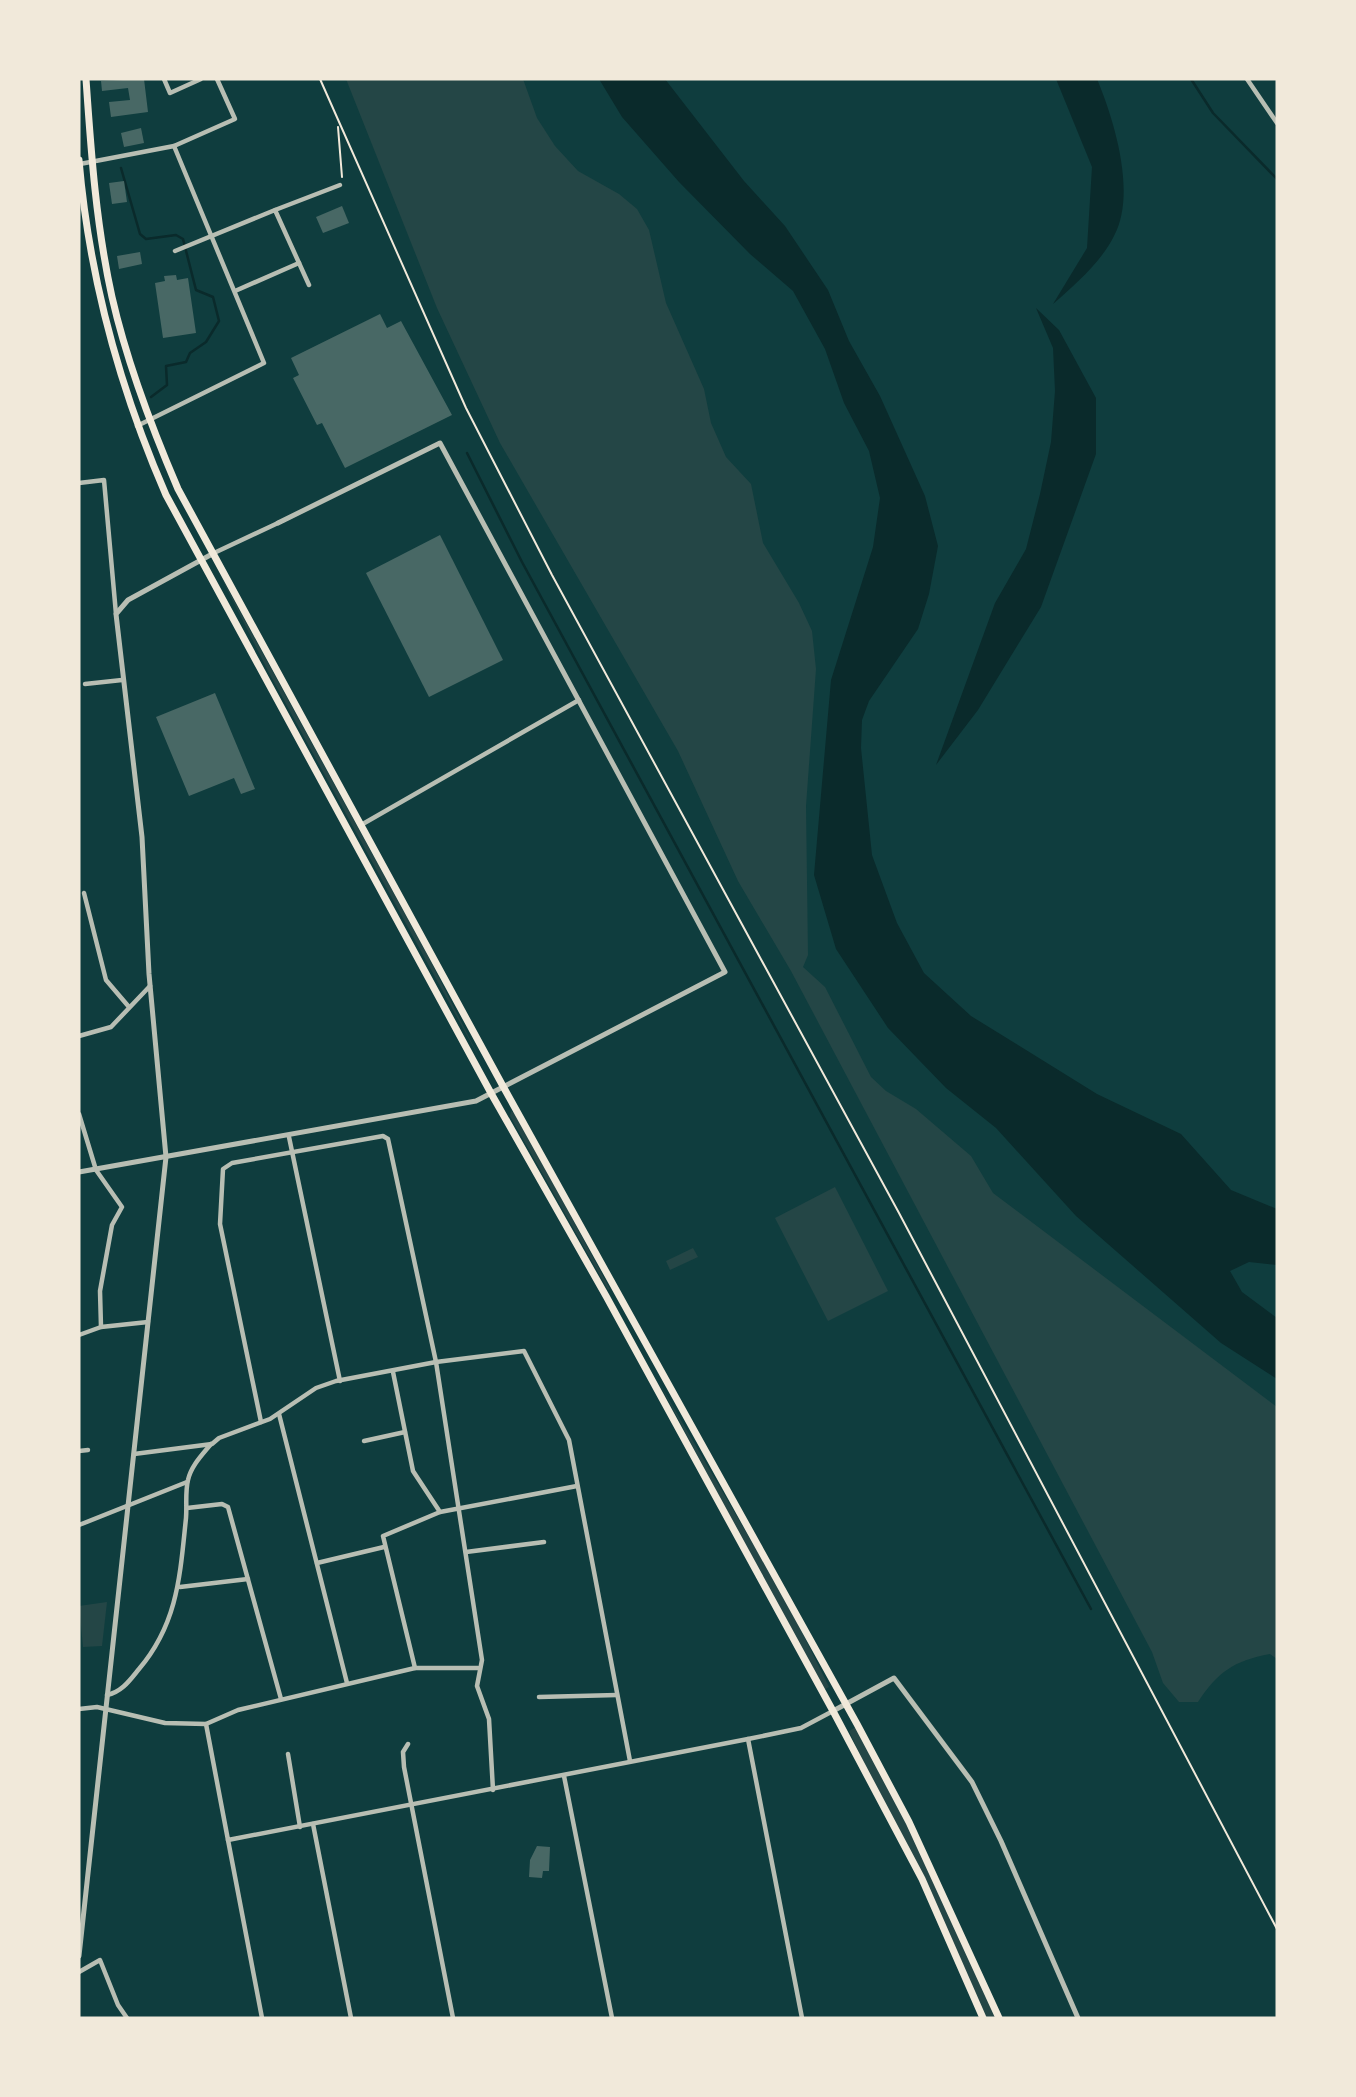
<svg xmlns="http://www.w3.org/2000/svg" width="1356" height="2097" viewBox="0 0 1356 2097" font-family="'Space Grotesk',sans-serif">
  <rect width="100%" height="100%" fill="#0f3d3e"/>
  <!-- green -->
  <g fill="#244646">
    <path d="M346 79H523L537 118 555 146 578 171 619 194 637 209 649 230 666 303 704 389 711 423 726 457 751 484 763 543 799 603 812 631 816 669 806 806 808 955 803 967 825 987 871 1077 886 1091 916 1109 971 1156 993 1193 1277 1407V1659L1270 1654C1233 1661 1218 1672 1198 1702H1179L1163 1683 1152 1652 791 971 738 881 678 751 500 443 437 308Z"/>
    <polygon points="219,573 428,956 482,1063 268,671"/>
    <polygon points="511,1111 516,1114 610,1289 608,1290 510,1116"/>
    <polygon points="835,1187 888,1291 828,1321 775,1218"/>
    <polygon points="693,1248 698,1257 670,1270 666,1261"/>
    <polygon points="657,1379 789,1606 829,1687 822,1691"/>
    <polygon points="107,1602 102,1646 83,1647 79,1606"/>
    <polygon points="856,1727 891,1791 989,1997 995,2018 984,2018 849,1731"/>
  </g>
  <!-- water -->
  <g fill="#0a2a2b">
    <polygon points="599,79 665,79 744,181 785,226 828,290 849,341 880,396 925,496 938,546 929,594 918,629 869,701 862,720 861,748 872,855 897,923 924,973 971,1016 1097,1094 1181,1134 1231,1190 1277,1209 1277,1265 1249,1262 1230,1271 1242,1292 1277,1318 1277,1379 1221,1343 1076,1216 996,1128 946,1088 888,1028 836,949 814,875 831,680 873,547 880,498 869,451 844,403 825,349 793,291 750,254 679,182 622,117"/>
    <path d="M1056 79H1097C1114 120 1137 193 1114 236 1102 261 1074 286 1053 304L1087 248 1092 167Z"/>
    <polygon points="1036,308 1059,330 1096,398 1096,454 1041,607 978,710 936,765 995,603 1026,549 1040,494 1051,442 1055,391 1053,348"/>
  </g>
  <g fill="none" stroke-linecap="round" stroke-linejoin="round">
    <!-- stream -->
    <g stroke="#0a2a2b" stroke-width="2.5">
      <polyline points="1191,79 1213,113 1277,179"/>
      <polyline points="121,168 140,234 146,239 176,235 183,239 196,290 213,297 219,321 206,342 190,353 186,362 166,366 167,385 151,397"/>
      <polyline points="467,453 522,562 1091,1609"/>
    </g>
  </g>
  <!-- building -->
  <g fill="#486865">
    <polygon points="144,79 148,112 111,117 109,102 130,100 128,88 102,91 101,81"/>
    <polygon points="141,128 144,143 124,147 121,133"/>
    <polygon points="124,181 127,202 112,204 109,183"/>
    <polygon points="342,206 349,223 323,233 316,217"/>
    <polygon points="140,252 142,264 119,269 117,256"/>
    <polygon points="176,275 177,280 188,278 196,333 163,338 155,283 165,281 164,276"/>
    <polygon points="380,314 387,328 401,321 452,415 345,468 322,423 317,425 293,378 299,375 291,358"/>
    <polygon points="440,535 503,660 429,697 366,573"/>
    <polygon points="215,693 255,789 241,794 234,778 189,796 156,717"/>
    <polygon points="537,1846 550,1847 549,1871 543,1871 542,1878 529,1877 530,1860"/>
  </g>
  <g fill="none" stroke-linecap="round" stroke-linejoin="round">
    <!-- path -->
    <g stroke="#f1e9da" stroke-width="2">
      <polyline points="320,79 466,408 552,575 899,1213 1277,1929"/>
      <polyline points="338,127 342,177"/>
    </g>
    <!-- minor -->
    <g stroke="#b8beb3" stroke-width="4.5">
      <polyline points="164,79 170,93 201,79"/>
      <polyline points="1247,79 1277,123"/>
      <polyline points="80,164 174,146 235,119 217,79"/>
      <polyline points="275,210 340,185"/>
      <polyline points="175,251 275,210 309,285"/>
      <polyline points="235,291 299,263"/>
      <polyline points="137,426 264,363 174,146"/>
      <polyline points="79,483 104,480 116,614"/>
      <polyline points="214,553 278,523"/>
      <polyline points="85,684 122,680"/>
      <polyline points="361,825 579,700"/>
      <polyline points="84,893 106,980 129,1007"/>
      <polyline points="79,1036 111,1027 150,986"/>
      <polyline points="79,1114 96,1170 122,1207 112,1225 100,1291 101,1327"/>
      <polyline points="289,1137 340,1381"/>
      <polyline points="79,1335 101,1327 148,1322"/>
      <polyline points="393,1372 413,1471 440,1512 577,1486"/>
      <polyline points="279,1414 347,1683"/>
      <polyline points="261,1422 220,1224 223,1169 232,1163 383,1136 388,1139 436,1362 482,1660 477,1686 489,1719 493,1790"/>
      <polyline points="364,1441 405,1432"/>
      <polyline points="79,1451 88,1450"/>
      <polyline points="134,1454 212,1444 219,1438 270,1419 316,1388 336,1381 436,1362 524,1351 569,1440 630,1761"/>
      <polyline points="187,1508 222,1504 228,1507 281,1699"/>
      <polyline points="79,1525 187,1482"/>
      <polyline points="466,1552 544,1542"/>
      <polyline points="317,1563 384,1547"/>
      <polyline points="180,1587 248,1579"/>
      <polyline points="415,1668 383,1536 440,1512"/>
      <path d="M107 1695C122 1692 130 1680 139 1669 178 1623 180 1575 186 1518 187 1506 185 1492 188 1480 191 1466 202 1455 211 1444"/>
      <polyline points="539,1697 617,1695"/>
      <polyline points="79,1709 97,1707 165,1723 206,1724 238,1710 415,1668 478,1668"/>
      <polyline points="206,1724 228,1840 748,1739 801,1728 833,1711"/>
      <polyline points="748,1739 802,2018"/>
      <polyline points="408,1744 403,1752 404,1767 453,2018"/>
      <polyline points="288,1754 300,1827"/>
      <polyline points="564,1776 612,2018"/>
      <polyline points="313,1824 351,2018"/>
      <polyline points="228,1840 262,2018"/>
      <polyline points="79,1972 100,1960 118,2005 127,2018"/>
    </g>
    <!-- tertiary -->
    <g stroke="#b8beb3" stroke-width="5">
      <polyline points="79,1172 476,1101 725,972 440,443 278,523"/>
      <polyline points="833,1711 894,1678 972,1782 1001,1841 1078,2018"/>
      <polyline points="79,1956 166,1157 149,974 142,837 116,614 128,600 214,553"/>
    </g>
    <!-- trunk -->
    <g stroke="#f1e9da" stroke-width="7">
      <path d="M86 79C91 151 96 225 112 297 127 363 151 426 178 489L504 1088 857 1724 909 1822 999 2018"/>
      <path d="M79 160C89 278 119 387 166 495L492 1095 606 1296 833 1711 922 1879 983 2018"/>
    </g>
  </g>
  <!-- border -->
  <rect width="1356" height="2097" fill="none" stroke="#f1e9da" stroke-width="161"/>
</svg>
